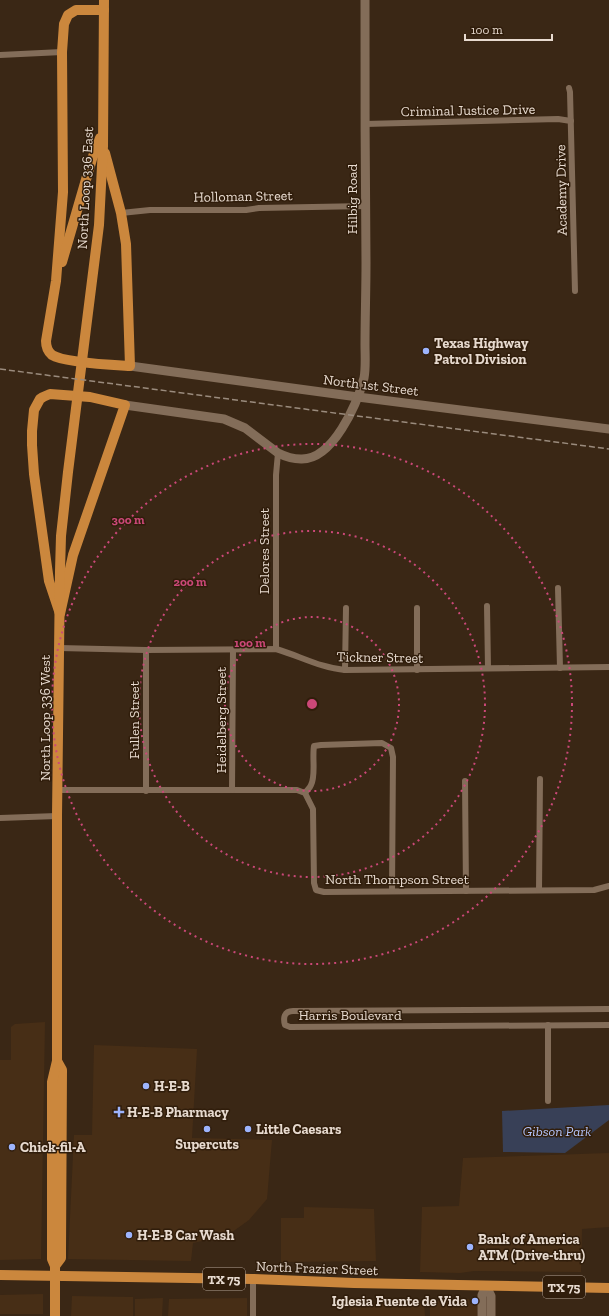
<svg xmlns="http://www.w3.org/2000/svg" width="609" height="1316" viewBox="0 0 609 1316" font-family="'Zilla Slab',serif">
  <rect width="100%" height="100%" fill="#3a2715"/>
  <!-- built -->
  <g fill="#472e16">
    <polygon points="45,1022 41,1259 0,1260 0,1060 11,1060 11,1027 15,1024"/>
    <polygon points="94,1045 197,1049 192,1138 272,1140 267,1199 249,1220 228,1235 193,1243 191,1261 68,1259 74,1135 92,1135"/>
    <polygon points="609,1153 609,1227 582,1229 581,1272 474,1271 460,1273 420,1272 422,1207 459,1206 463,1158"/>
    <polygon points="304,1207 374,1209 376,1261 281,1262 281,1218 304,1218"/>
    <polygon points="43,1294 43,1314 0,1314 0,1295"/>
    <polygon points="72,1296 133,1297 133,1316 71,1316"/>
    <polygon points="163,1298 162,1316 135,1316 135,1299"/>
    <polygon points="247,1298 247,1316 168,1316 169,1299"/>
    <polygon points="469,1299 470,1304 477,1303 477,1316 430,1316 430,1304 432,1301"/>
    <polygon points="424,1303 425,1316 350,1316 350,1304"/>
  </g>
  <!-- green -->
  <polygon fill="#384057" points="609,1105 609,1120 565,1153 503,1152 502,1111"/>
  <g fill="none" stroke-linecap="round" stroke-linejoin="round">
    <!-- street -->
    <g stroke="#836d59" stroke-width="6">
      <polyline points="0,55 62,52"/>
      <polyline points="569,88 570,92 575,291"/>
      <polyline points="365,124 558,119 571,121"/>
      <polyline points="121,213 150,210 246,210 259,208 366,206"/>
      <polyline points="558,588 560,668"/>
      <polyline points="487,606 488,668"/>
      <polyline points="417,608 417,670"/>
      <path d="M59 648 146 650 276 649C300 656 321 668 345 670L609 667"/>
      <polyline points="276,649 276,475 278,453"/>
      <polyline points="345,670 346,608"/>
      <polyline points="465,781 466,891"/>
      <polyline points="58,790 297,790 305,793 313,809 314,883 316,890 324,892 594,890 609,886"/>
      <polyline points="232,790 233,650"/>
      <polyline points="146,791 146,650"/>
      <path d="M305 793C307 790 310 788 311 785 316 776 312 758 314 746L321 745 382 743 391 748 393 757 392 891"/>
      <polyline points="0,818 57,816"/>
      <polyline points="539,890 540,779"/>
      <path d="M609 1009 293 1011C284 1011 283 1018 285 1025L290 1027 609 1025"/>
      <polyline points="548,1025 548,1101"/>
      <polyline points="253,1279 253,1316"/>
    </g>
    <!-- secondary -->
    <g stroke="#836d59" stroke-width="9">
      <polyline points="130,366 358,397 609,429"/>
      <path d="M125 405 224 419 245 428 278 453C284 456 293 459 301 459 333 460 357 404 364 378 366 368 365 355 365 345 365 318 366 290 366 263 365 175 365 88 365 0"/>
      <polyline points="486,1286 491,1296 491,1316"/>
      <polyline points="482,1316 482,1295 486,1286"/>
    </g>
    <!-- primary -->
    <g stroke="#cb873d" stroke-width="10">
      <path d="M104 10H76L68 15 64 24 62 52 63 192 56 281 46 341C46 347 47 351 52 355 65 363 113 365 130 366L126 244 121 213 105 153"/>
      <polyline points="62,262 92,159 100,138"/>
      <polygon points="50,394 90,397 125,405 73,555 60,614 49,581 34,474 32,445 32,431 34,410 40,399 43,397"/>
      <polyline points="55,1266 61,1258 61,1250 62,1070 57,1061"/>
      <polyline points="0,1275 253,1279 354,1283 609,1288"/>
      <polyline points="55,1316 55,1266 52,1259 52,1082 57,1061 57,816 60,571 61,536 68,472 99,225 103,146 104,0"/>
    </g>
    <!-- rail -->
    <polyline stroke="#9a8b7d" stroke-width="1.5" stroke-dasharray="6 3" stroke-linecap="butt" points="0,369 609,449"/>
  </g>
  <!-- distance rings -->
  <g fill="none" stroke="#cb4878" stroke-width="2" stroke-dasharray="2 4">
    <circle cx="312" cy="704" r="87"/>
    <circle cx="312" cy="704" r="173"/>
    <circle cx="312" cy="704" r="260"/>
  </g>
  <!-- markers -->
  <g fill="#9db4fd" stroke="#301d0b" stroke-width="1.5">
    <circle cx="426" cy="351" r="4"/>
    <circle cx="146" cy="1086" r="4"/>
    <path d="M117 1106h4v4h4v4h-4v4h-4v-4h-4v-4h4z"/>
    <circle cx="207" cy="1129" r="4"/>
    <circle cx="248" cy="1129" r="4"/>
    <circle cx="12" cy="1147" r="4"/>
    <circle cx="129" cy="1235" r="4"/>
    <circle cx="470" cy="1247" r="4"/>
    <circle cx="475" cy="1301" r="4"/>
  </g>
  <g text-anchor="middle" stroke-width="3" stroke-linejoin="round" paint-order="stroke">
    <!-- shield labels -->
    <g fill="#301d0b" stroke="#b0a194" stroke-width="1">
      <rect x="203" y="1268" width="42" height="22" rx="3"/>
      <rect x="543" y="1276" width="42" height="22" rx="3"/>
    </g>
    <g font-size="13" font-weight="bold" fill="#e7dacf">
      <text x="224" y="1284">TX 75</text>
      <text x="564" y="1292">TX 75</text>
    </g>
    <!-- street labels -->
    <g font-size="14" fill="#e7dacf" stroke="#301d0b">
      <text transform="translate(468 110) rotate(-1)" y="5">Criminal Justice Drive</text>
      <text transform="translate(85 188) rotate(-87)" y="5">North Loop 336 East</text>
      <text transform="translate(561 190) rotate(-91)" y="5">Academy Drive</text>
      <text transform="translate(243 196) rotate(-1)" y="5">Holloman Street</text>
      <text transform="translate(352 199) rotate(-90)" y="5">Hilbig Road</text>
      <text transform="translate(371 385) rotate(7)" y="5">North 1st Street</text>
      <text transform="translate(264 551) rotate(-90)" y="5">Delores Street</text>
      <text transform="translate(380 657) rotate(1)" y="5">Tickner Street</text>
      <text transform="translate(45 718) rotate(-90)" y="5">North Loop 336 West</text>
      <text transform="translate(134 720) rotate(-90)" y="5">Fullen Street</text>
      <text transform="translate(221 720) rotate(-90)" y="5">Heidelberg Street</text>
      <text x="397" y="884">North Thompson Street</text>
      <text x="350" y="1020">Harris Boulevard</text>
      <text transform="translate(317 1268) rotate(2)" y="5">North Frazier Street</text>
    </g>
    <!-- poi labels -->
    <g font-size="14" font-weight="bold" fill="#e7dacf" stroke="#301d0b" text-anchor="start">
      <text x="434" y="348">Texas Highway<tspan x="434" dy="16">Patrol Division</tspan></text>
      <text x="154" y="1091">H-E-B</text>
      <text x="127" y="1117">H-E-B Pharmacy</text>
      <text x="256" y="1134">Little Caesars</text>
      <text x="207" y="1149" text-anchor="middle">Supercuts</text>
      <text x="20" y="1152">Chick-fil-A</text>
      <text x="137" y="1240">H-E-B Car Wash</text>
      <text x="478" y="1244">Bank of America<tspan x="478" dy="16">ATM (Drive-thru)</tspan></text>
      <text x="467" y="1306" text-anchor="end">Iglesia Fuente de Vida</text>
    </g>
    <!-- park labels -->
    <g font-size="14" font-style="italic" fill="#b3c5fd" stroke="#301d0b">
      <text x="557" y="1136">Gibson Park</text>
    </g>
  </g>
  <circle cx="312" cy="704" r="6" fill="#cb4878" stroke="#301d0b" stroke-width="2"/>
  <g font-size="12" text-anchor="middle" font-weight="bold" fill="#cb4878" stroke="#301d0b" stroke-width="3" stroke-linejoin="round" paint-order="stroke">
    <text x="128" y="524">300 m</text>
    <text x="190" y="586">200 m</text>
    <text x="250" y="647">100 m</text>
  </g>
  <!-- scale -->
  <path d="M465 34v6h87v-6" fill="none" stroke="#e7dacf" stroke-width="2"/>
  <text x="471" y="34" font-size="12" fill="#e7dacf" stroke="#301d0b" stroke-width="3" paint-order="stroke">100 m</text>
</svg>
